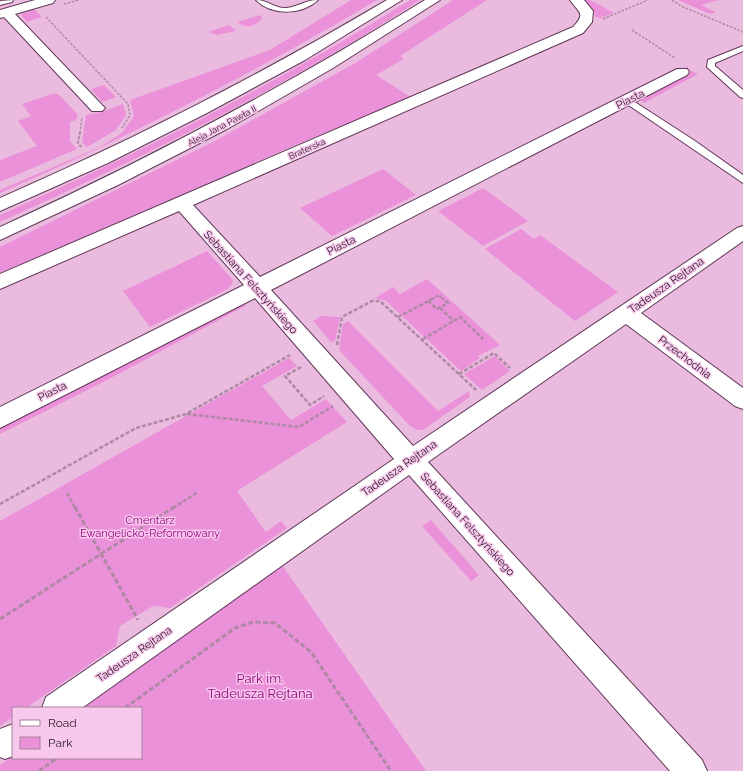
<svg xmlns="http://www.w3.org/2000/svg" width="743" height="771" viewBox="0 0 743 771" font-family="Raleway,sans-serif">
  <rect width="100%" height="100%" fill="#eabbdf"/>
  <!-- green -->
  <g fill="#eb91d9">
    <path d="M351 0H377C256 72 130 136 0 193V190L100 147 122 133 134 116 130 100 270 50Z"/>
    <path d="M410 0H420C286 86 145 157 0 222V215C141 152 279 83 410 0Z"/>
    <polygon points="453,0 487,0 400,56 404,59 376,75 412,98 319,135 0,273 0,247 213,142 357,62"/>
    <polygon points="584,0 590,0 614,13 600,18 595,17 592,8"/>
    <polygon points="678,0 719,0 701,5 716,12 710,14"/>
    <polygon points="34,9 42,17 27,22 22,16 22,13"/>
    <path d="M260 15 262 17 261 20C253 27 246 29 237 22Z"/>
    <polygon points="229,25 236,31 217,35 208,32"/>
    <polygon points="687,65 689,70 698,74 644,103 639,99 684,77"/>
    <polygon points="104,85 116,97 102,102 91,89"/>
    <polygon points="52,94 58,94 78,115 76,120 70,122 70,141 77,149 0,182 0,160 37,146 18,121 31,116 22,104"/>
    <polygon points="123,104 126,115 116,130 87,147 82,142 86,115 101,112"/>
    <polygon points="383,169 416,195 332,236 300,208"/>
    <polygon points="483,188 528,221 483,246 438,211"/>
    <polygon points="521,229 534,239 540,235 618,292 575,321 485,249"/>
    <polygon points="207,251 233,280 232,284 228,289 150,327 123,291"/>
    <polygon points="427,279 500,345 478,356 480,358 461,371 386,301 375,298 393,287 400,294"/>
    <polygon points="242,304 247,305 111,378 0,434 0,423"/>
    <polygon points="321,316 340,317 335,341 331,342 313,321"/>
    <polygon points="348,321 438,411 469,391 470,397 423,430 417,430 410,426 339,350 343,324"/>
    <polygon points="495,356 510,371 482,390 464,374"/>
    <polygon points="289,358 297,366 262,386 291,420 326,399 347,422 237,491 266,532 281,521 287,528 170,608 153,606 120,626 116,646 26,708 13,708 13,717 0,726 0,521"/>
    <polygon points="431,520 479,575 471,581 422,526"/>
    <polygon points="282,565 426,771 0,771 0,765 13,756 13,758 141,758 141,708 80,708"/>
  </g>
  <g fill="none" stroke-linecap="round" stroke-linejoin="round">
    <!-- lane casing -->
    <g stroke="#603858" stroke-width="2">
      <g id="lane">
        <polygon points="13,0 12,2 0,5 0,1"/>
        <path d="M256 0C268 0 275 9 287 8 298 7 305 0 318 0 302 15 272 16 256 0Z"/>
        <polygon points="743,46 743,51 715,63 715,66 743,90 743,98 740,97 707,67 708,60"/>
        <polygon points="627,97 695,141 743,175 743,183 624,102 624,98"/>
      </g>
    </g>
    <!-- street casing -->
    <g stroke="#603858" stroke-width="2">
      <g id="street">
        <polygon points="35,0 55,0 53,3 15,14 102,105 105,108 102,111 92,111 4,17 0,18 0,10"/>
        <path d="M570 0H584L593 11 592 22 583 33 193 205 260 277 677 69H687L689 72 687 75 271 290 413 446 737 228 743 226V241L641 313 743 388V409L735 406 626 324 428 462 702 760 707 771H670L409 475 82 708H42L46 697 394 459 255 298 0 428V407L244 285 179 211 0 289V274L573 27C587 13 578 12 570 0Z"/>
        <polygon points="13,724 13,756 5,759 0,757 0,729"/>
      </g>
    </g>
    <!-- primary casing -->
    <g stroke="#603858" stroke-width="2">
      <g id="primary">
        <path d="M387 0H402L305 60 207 113 108 163 0 211V198C133 140 262 74 387 0Z"/>
        <path d="M425 0H440L333 68 227 129 118 185 0 240V227C147 160 288 85 425 0Z"/>
      </g>
    </g>
    <!-- path-far3 -->
    <g stroke="#ae88a5" stroke-width="1.5" stroke-dasharray="2.5 1.5" stroke-linecap="butt">
      <polyline points="672,0 681,6 743,32"/>
      <polyline points="64,4 79,0"/>
      <polyline points="46,17 128,104 130,115 122,128"/>
      <polyline points="603,19 648,0"/>
      <polyline points="632,30 675,58"/>
      <polyline points="80,133 82,117"/>
    </g>
    <!-- path-far2 -->
    <g stroke="#ae88a5" stroke-width="2" stroke-dasharray="3 1.5" stroke-linecap="butt">
      <polyline points="80,132 78,143 82,148"/>
      <polyline points="432,299 439,295 443,299"/>
    </g>
    <!-- path-far1 -->
    <g stroke="#ae88a5" stroke-width="2.5" stroke-dasharray="4 2" stroke-linecap="butt">
      <polyline points="428,301 437,309 448,303 442,298"/>
      <polyline points="440,308 454,321"/>
      <polyline points="398,317 434,298"/>
      <polyline points="423,339 460,317 483,339"/>
      <polyline points="337,345 342,317 372,301 380,301 476,390"/>
      <polyline points="301,367 285,376 310,405 324,396"/>
      <polyline points="459,374 494,353 510,368"/>
      <polyline points="187,414 299,427 333,406"/>
      <polyline points="67,493 75,508"/>
      <polyline points="0,504 136,428 186,414 290,355"/>
      <polyline points="173,508 198,492"/>
    </g>
    <!-- path -->
    <g stroke="#ae88a5" stroke-width="3" stroke-dasharray="5 2.5" stroke-linecap="butt">
      <polyline points="75,507 138,620"/>
      <polyline points="0,619 174,507"/>
      <polyline points="125,708 235,628 253,622 275,623 311,652 391,771"/>
      <polyline points="39,771 57,758"/>
    </g>
    <!-- lane -->
    <use href="#lane" fill="#fff" fill-rule="evenodd"/>
    <!-- street -->
    <use href="#street" fill="#fff" fill-rule="evenodd"/>
    <!-- primary -->
    <use href="#primary" fill="#fff" fill-rule="evenodd"/>
  </g>
  <g text-anchor="middle" stroke-width="3" stroke-linejoin="round" paint-order="stroke">
    <!-- far-street labels -->
    <g font-size="9" fill="#2a1926" stroke="#f8c8ec">
      <text transform="translate(222 126) rotate(-28)" y="3">Aleja Jana Pawła II</text>
      <text transform="translate(307 149) rotate(-24)" y="3">Braterska</text>
    </g>
    <!-- street labels -->
    <g font-size="11" fill="#2a1926" stroke="#f8c8ec">
      <text transform="translate(630 99) rotate(-27)" y="4">Piasta</text>
      <text transform="translate(341 245) rotate(-27)" y="4">Piasta</text>
      <text transform="translate(251 282) rotate(48)" y="4">Sebastiana Felsztyńskiego</text>
      <text transform="translate(666 285) rotate(-35)" y="4">Tadeusza Rejtana</text>
      <text transform="translate(685 357) rotate(37)" y="4">Przechodnia</text>
      <text transform="translate(52 391) rotate(-27)" y="4">Piasta</text>
      <text transform="translate(399 468) rotate(-35)" y="4">Tadeusza Rejtana</text>
      <text transform="translate(468 524) rotate(48)" y="4">Sebastiana Felsztyńskiego</text>
      <text transform="translate(134 654) rotate(-35)" y="4">Tadeusza Rejtana</text>
    </g>
    <!-- park labels -->
    <g font-size="11" fill="#920381" stroke="#f8c8ec">
      <text x="150" y="524">Cmentarz<tspan x="150" dy="13">Ewangelicko-Reformowany</tspan></text>
    </g>
    <!-- near-park labels -->
    <g font-size="13" fill="#920381" stroke="#f8c8ec">
      <text x="260" y="683">Park im.<tspan x="260" dy="15">Tadeusza Rejtana</tspan></text>
    </g>
  </g>
  <!-- legend -->
  <rect x="12" y="707" width="130" height="52" fill="#f8c8ec" stroke="#a6829d"/>
  <rect x="20" y="720" width="20" height="6" fill="#ffffff" stroke="#a6829d"/>
  <text x="48" y="727" font-size="12" fill="#2a1926">Road</text>
  <rect x="20" y="737" width="20" height="12" fill="#eb91d9" stroke="#a6829d"/>
  <text x="48" y="747" font-size="12" fill="#2a1926">Park</text>
</svg>
